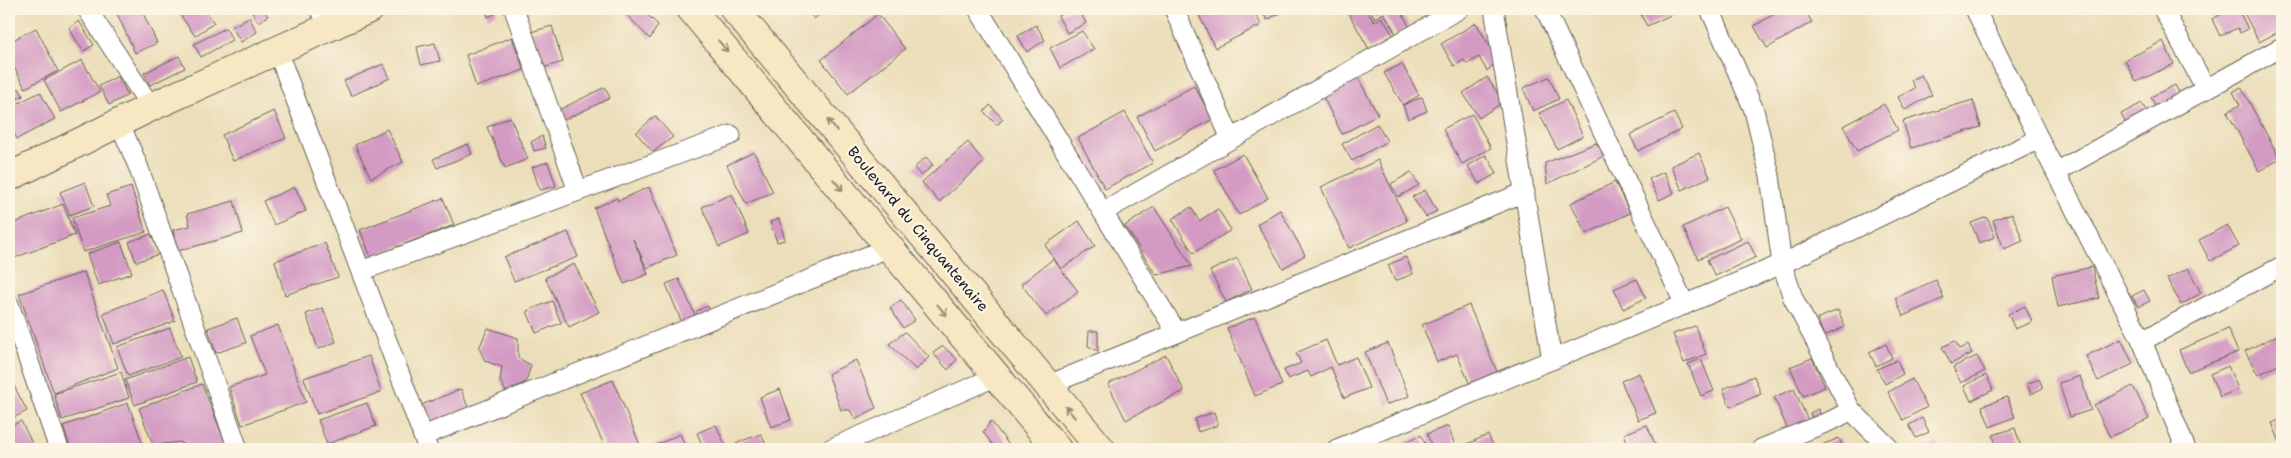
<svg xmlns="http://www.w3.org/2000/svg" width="2291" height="458" viewBox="0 0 2291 458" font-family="'Shantell Sans',sans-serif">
  <rect width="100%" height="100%" fill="#fcf5e5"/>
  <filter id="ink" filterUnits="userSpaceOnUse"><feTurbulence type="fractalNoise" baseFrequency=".02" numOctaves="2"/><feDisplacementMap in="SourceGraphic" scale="10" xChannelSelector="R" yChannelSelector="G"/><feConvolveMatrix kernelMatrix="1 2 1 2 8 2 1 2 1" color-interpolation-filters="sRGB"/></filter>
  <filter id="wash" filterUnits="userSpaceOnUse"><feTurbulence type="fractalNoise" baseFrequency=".0096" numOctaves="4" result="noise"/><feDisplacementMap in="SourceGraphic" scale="20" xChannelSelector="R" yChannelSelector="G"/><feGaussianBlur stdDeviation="1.12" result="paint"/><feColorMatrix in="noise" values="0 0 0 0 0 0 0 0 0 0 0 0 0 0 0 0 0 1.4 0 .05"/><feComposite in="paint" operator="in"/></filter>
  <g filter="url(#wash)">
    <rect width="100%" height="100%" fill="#ecdeba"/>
    <g id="blocks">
      <!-- building -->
      <g fill="#d39ac3">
        <polygon points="115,9 141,9 157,43 135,53"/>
        <polygon points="176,9 205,9 214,23 195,36"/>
        <polygon points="250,9 263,9 268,16 258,22"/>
        <polygon points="485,9 495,9 497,13 488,17"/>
        <polygon points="621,9 642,9 658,25 650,39"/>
        <polygon points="806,9 826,9 814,19"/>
        <polygon points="1071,9 1078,9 1086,23 1067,33 1058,16"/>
        <polygon points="1196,9 1253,9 1261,25 1215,48"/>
        <polygon points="1261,9 1285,9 1286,10 1267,20"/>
        <polygon points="1346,9 1366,9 1374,22 1382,17 1393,35 1369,49"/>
        <polygon points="1370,9 1400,9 1409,26 1396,34 1384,13 1375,18"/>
        <polygon points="1650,9 1673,9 1675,13 1647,26 1640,13"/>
        <polygon points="1783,9 1804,9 1812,22 1767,48 1754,26"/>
        <polygon points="2232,9 2238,9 2248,29 2240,33 2238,28 2220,36 2212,19"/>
        <polygon points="2242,9 2273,9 2282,30 2259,42"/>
        <polygon points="878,14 905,49 848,94 821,60"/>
        <polygon points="249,17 257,32 241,42 232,27"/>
        <polygon points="79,21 94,45 83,51 69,28"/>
        <polygon points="1476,23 1498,60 1487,71 1479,57 1467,64 1464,60 1454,66 1441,44"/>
        <polygon points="1036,25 1045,40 1027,52 1018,36"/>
        <polygon points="552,26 563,62 542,68 531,32"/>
        <polygon points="36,28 58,71 25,88 9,58 9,42"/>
        <polygon points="226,28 232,40 201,57 194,44"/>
        <polygon points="1082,31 1094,49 1060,68 1050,48"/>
        <polygon points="512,37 524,70 476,87 466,55"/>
        <polygon points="2163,41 2174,64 2136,82 2125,60"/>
        <polygon points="435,43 440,61 421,65 417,47"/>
        <polygon points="179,56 185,68 150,85 144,73"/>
        <polygon points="82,60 100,92 61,112 44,80"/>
        <polygon points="383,64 390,78 351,96 344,81"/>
        <polygon points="1402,64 1419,95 1403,105 1384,73"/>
        <polygon points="1921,75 1932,95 1905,110 1898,97 1915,88 1911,80"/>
        <polygon points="118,76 128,95 109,105 99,86"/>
        <polygon points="1357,76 1378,115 1342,134 1322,95"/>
        <polygon points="1487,77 1503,102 1479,118 1463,93"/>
        <polygon points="1549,77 1559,99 1533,111 1523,88"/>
        <polygon points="2175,85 2182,98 2157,110 2151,97"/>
        <polygon points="1194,86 1213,119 1155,151 1137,117"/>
        <polygon points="605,87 610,98 562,121 557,111"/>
        <polygon points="2241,87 2280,159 2259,171 2227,112 2240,105 2233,92"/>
        <polygon points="19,88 23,96 9,103 9,94"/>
        <polygon points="40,92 55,119 17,139 9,124 9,118 15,115 11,107"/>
        <polygon points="1422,97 1427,111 1408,119 1403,105"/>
        <polygon points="1566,100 1583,136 1557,149 1539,113"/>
        <polygon points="1973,100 1981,127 1911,148 1903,121"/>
        <polygon points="2142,103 2148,115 2127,126 2121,114"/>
        <polygon points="1884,104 1898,130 1857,151 1843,126"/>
        <polygon points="990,105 1003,119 997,125 984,112"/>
        <polygon points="274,111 286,138 233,161 222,135"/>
        <polygon points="1125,112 1153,163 1105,189 1078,138"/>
        <polygon points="1674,113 1682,129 1638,151 1630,135"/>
        <polygon points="1472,114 1491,148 1462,164 1443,129"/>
        <polygon points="655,116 673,137 653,152 636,133"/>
        <polygon points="510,117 528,159 505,168 487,127"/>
        <polygon points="1377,124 1387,141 1352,161 1342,144"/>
        <polygon points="387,129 403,162 371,178 355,145"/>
        <polygon points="542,136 546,148 534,151 531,142"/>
        <polygon points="968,142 984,162 939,202 922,182"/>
        <polygon points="1596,143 1606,155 1547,184 1545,163"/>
        <polygon points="468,144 472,154 437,168 433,159"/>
        <polygon points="754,152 773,192 746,204 727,165"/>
        <polygon points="1699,153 1710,177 1682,190 1671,166"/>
        <polygon points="1243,154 1268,198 1239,215 1214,170"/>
        <polygon points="1486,155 1497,173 1479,184 1468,166"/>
        <polygon points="926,157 933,165 921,176 914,168"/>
        <polygon points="1378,160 1407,221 1349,248 1321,187"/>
        <polygon points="548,162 556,186 540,190 532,167"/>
        <polygon points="1411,172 1419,185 1398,197 1391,184"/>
        <polygon points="1664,172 1674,193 1659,200 1649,179"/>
        <polygon points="85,182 94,206 70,215 60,192"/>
        <polygon points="1615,182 1630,213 1586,234 1571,203"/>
        <polygon points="131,187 146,232 83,252 72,218 110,206 106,195"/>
        <polygon points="295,187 306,211 274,225 263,201"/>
        <polygon points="649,187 677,255 647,268 633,239 648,274 624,284 594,208 617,198 618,201"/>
        <polygon points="1425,190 1437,211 1426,217 1412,197"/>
        <polygon points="732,194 749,234 719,247 702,207"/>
        <polygon points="443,198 454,225 371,257 360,230"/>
        <polygon points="234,201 243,233 178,251 173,230 190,226 187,214"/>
        <polygon points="63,204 75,235 9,260 9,225"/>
        <polygon points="1154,207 1192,266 1156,275 1125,226"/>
        <polygon points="1191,207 1199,221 1218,209 1231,230 1193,253 1172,219"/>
        <polygon points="1725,207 1741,239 1698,259 1683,227"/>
        <polygon points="1280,210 1305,255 1283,268 1257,224"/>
        <polygon points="2012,213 2023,241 2004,249 1993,220"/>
        <polygon points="1987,217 1995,237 1979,243 1971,223"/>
        <polygon points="779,219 785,240 777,242 770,222"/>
        <polygon points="1079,221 1095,246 1061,269 1045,245"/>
        <polygon points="2227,225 2239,246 2210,261 2199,240"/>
        <polygon points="568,232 578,257 514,281 504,257"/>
        <polygon points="151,234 159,254 136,262 129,242"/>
        <polygon points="1748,241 1756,257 1715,276 1707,260"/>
        <polygon points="121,242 132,273 98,285 87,254"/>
        <polygon points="325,243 338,277 285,295 275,261"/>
        <polygon points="1406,257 1413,274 1395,281 1388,265"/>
        <polygon points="1237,258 1252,289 1226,302 1210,271"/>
        <polygon points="1053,259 1078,291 1046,316 1021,284"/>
        <polygon points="574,264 599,312 569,327 545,278"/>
        <polygon points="2092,267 2099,298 2058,307 2052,276"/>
        <polygon points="2188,268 2201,293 2181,305 2167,279"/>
        <polygon points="84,272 118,368 54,393 19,294"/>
        <polygon points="679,279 698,322 684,328 666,284"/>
        <polygon points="1637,279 1646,298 1623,309 1614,289"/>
        <polygon points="1936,280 1944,298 1903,316 1895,298"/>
        <polygon points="163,290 175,321 114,344 103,313"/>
        <polygon points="2144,290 2150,301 2138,307 2132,296"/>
        <polygon points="901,300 915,320 903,328 890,308"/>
        <polygon points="552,301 561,323 536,333 527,311"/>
        <polygon points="1469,305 1498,374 1470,385 1457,354 1437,362 1422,325"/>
        <polygon points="708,306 711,315 700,319 696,311"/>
        <polygon points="2025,306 2032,322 2015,329 2008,314"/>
        <polygon points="323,308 336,342 318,349 306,314"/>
        <polygon points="1838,310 1845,327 1824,336 1817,319"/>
        <polygon points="1255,317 1282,385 1255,396 1227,328"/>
        <polygon points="237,318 246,343 216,353 208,328"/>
        <polygon points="278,325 306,402 242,425 229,387 265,375 250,336"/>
        <polygon points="1695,326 1706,354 1684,363 1673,334"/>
        <polygon points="170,328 181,357 128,376 117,347"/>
        <polygon points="488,328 518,338 518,358 531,365 526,382 506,392 500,380 502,367 485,361 479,348"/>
        <polygon points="2228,329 2238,352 2188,372 2179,350"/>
        <polygon points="1089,331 1098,331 1098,351 1088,346"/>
        <polygon points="905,332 929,357 916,370 889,344"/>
        <polygon points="2282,333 2282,363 2258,375 2245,351"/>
        <polygon points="2121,339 2133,364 2098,381 2086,356"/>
        <polygon points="1326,340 1337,365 1356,357 1369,388 1344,398 1331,367 1311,377 1308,371 1288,379 1284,370 1301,363 1296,353"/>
        <polygon points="1955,341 1960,349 1968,345 1972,353 1951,364 1942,347"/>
        <polygon points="1388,343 1409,396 1386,405 1365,352"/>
        <polygon points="1886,344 1892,358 1876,366 1869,352"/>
        <polygon points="943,346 957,359 948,370 933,353"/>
        <polygon points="9,354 13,364 9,366"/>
        <polygon points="1166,355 1184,391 1126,420 1108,384"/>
        <polygon points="369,356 381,392 317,414 304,378"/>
        <polygon points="1977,356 1985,371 1961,383 1953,367"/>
        <polygon points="188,357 197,382 135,405 125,380"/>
        <polygon points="1812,358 1825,387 1803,396 1790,367"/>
        <polygon points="1701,359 1714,391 1701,396 1688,364"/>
        <polygon points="856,360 876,408 855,419 850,410 841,410 828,374"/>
        <polygon points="1897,360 1903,374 1885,384 1877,369"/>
        <polygon points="2228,366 2238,389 2220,397 2210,374"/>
        <polygon points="121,372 129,398 62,420 54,394"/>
        <polygon points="1639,373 1656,413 1638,420 1621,381"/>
        <polygon points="1986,375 1993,390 1971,401 1964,386"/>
        <polygon points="9,376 27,411 9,420"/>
        <polygon points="1754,376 1761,394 1730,407 1723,389"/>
        <polygon points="2080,376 2091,410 2070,417 2059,383"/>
        <polygon points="1912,379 1927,407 1903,420 1888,392"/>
        <polygon points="2039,379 2043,388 2031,394 2027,384"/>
        <polygon points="613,380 640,445 633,449 606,449 580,393"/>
        <polygon points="202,384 228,449 184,449 181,442 153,445 139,408"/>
        <polygon points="2133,386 2149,419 2110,437 2094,405"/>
        <polygon points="461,389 469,410 426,426 419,406"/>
        <polygon points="780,389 791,420 771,427 760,397"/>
        <polygon points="1794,389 1810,425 1789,433 1774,397"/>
        <polygon points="2007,397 2015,417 1990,427 1982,406"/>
        <polygon points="128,403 144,448 71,449 63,426"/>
        <polygon points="367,403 376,426 327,444 318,420"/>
        <polygon points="1818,409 1822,418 1814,422 1810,413"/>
        <polygon points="1214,412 1218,425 1198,432 1195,419"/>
        <polygon points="1922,418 1929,432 1916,438 1909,425"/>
        <polygon points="2282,419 2282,447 2272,423"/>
        <polygon points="21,421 35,449 9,449 9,427"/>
        <polygon points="991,421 1012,449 996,449 983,432"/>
        <polygon points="716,425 727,449 704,449 697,433"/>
        <polygon points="1647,425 1657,449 1630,449 1624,434"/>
        <polygon points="1448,426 1455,446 1446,449 1433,449 1427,434"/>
        <polygon points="2015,428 2021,447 2013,449 1997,449 1993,435"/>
        <polygon points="680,434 686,449 651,449 650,448"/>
        <polygon points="761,434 768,449 739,449 736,443"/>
        <polygon points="1421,435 1427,448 1409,449 1405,442"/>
        <polygon points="1488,435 1495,449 1455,449"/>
        <polygon points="1839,438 1844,449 1812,449"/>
        <polygon points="1379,439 1383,449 1362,449 1361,447"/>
        <polygon points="1937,443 1941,449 1925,449"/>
      </g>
    </g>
  </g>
  <g filter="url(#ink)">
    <use href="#blocks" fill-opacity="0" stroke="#656053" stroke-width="1"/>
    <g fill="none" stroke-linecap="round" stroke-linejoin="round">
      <!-- street casing -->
      <g stroke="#656053" stroke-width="21">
        <g id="street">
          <polyline points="87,9 151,107"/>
          <polyline points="319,9 332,25"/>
          <polyline points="514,9 578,191"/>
          <polyline points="978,9 1177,333"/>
          <polyline points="1174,9 1231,139"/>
          <polyline points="1494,9 1552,360"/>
          <polyline points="1545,9 1685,305"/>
          <polyline points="1710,9 1754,110 1770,176 1782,264 1793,298 1851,410 1890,449"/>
          <polyline points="1975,9 2039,139 2142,341 2186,449"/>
          <polyline points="2163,9 2206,89"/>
          <polyline points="277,50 428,449"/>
          <polyline points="120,124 138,166 238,449"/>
          <polyline points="2056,172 2282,47"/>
          <polyline points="1103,212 1459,9"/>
          <polyline points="361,271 731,135"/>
          <polyline points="9,304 59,449"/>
          <polyline points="2142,341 2282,266"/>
          <polyline points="1048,385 1525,192"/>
          <polyline points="423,436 890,247"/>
          <polyline points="830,449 997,376"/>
          <polyline points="1337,449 1782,264 2039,139"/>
          <polyline points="1761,449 1835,419 1851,410"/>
        </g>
      </g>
      <!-- secondary casing -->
      <g stroke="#656053" stroke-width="30">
        <g id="secondary">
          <polyline points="691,9 1057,449"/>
          <polyline points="734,9 1101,449"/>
          <polyline points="9,177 151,107 369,9"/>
        </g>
      </g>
      <!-- street -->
      <use href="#street" stroke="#fff" stroke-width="19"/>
      <!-- secondary -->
      <use href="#secondary" stroke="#f7e8c3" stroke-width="28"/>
    </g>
    <!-- one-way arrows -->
    <defs><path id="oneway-shaft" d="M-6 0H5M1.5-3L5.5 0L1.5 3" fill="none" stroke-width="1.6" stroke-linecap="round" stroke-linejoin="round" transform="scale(1.25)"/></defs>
    <g stroke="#948c78">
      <use href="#oneway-shaft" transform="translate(723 46) rotate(50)"/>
      <use href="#oneway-shaft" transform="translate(832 125) rotate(-130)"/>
      <use href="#oneway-shaft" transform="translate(838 185) rotate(50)"/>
      <use href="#oneway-shaft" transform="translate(942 310) rotate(50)"/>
      <use href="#oneway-shaft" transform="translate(1070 412) rotate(-130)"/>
    </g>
  </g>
  <g text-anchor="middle" stroke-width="4.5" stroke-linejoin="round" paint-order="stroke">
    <!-- street labels -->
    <g font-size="15" fill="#1c1c1c" stroke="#fcf5e5">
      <text transform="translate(918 229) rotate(50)" y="5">Boulevard du Cinquantenaire</text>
    </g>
  </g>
  <!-- margin -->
  <rect width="2291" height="458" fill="none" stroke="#fcf5e5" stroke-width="30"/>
</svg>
